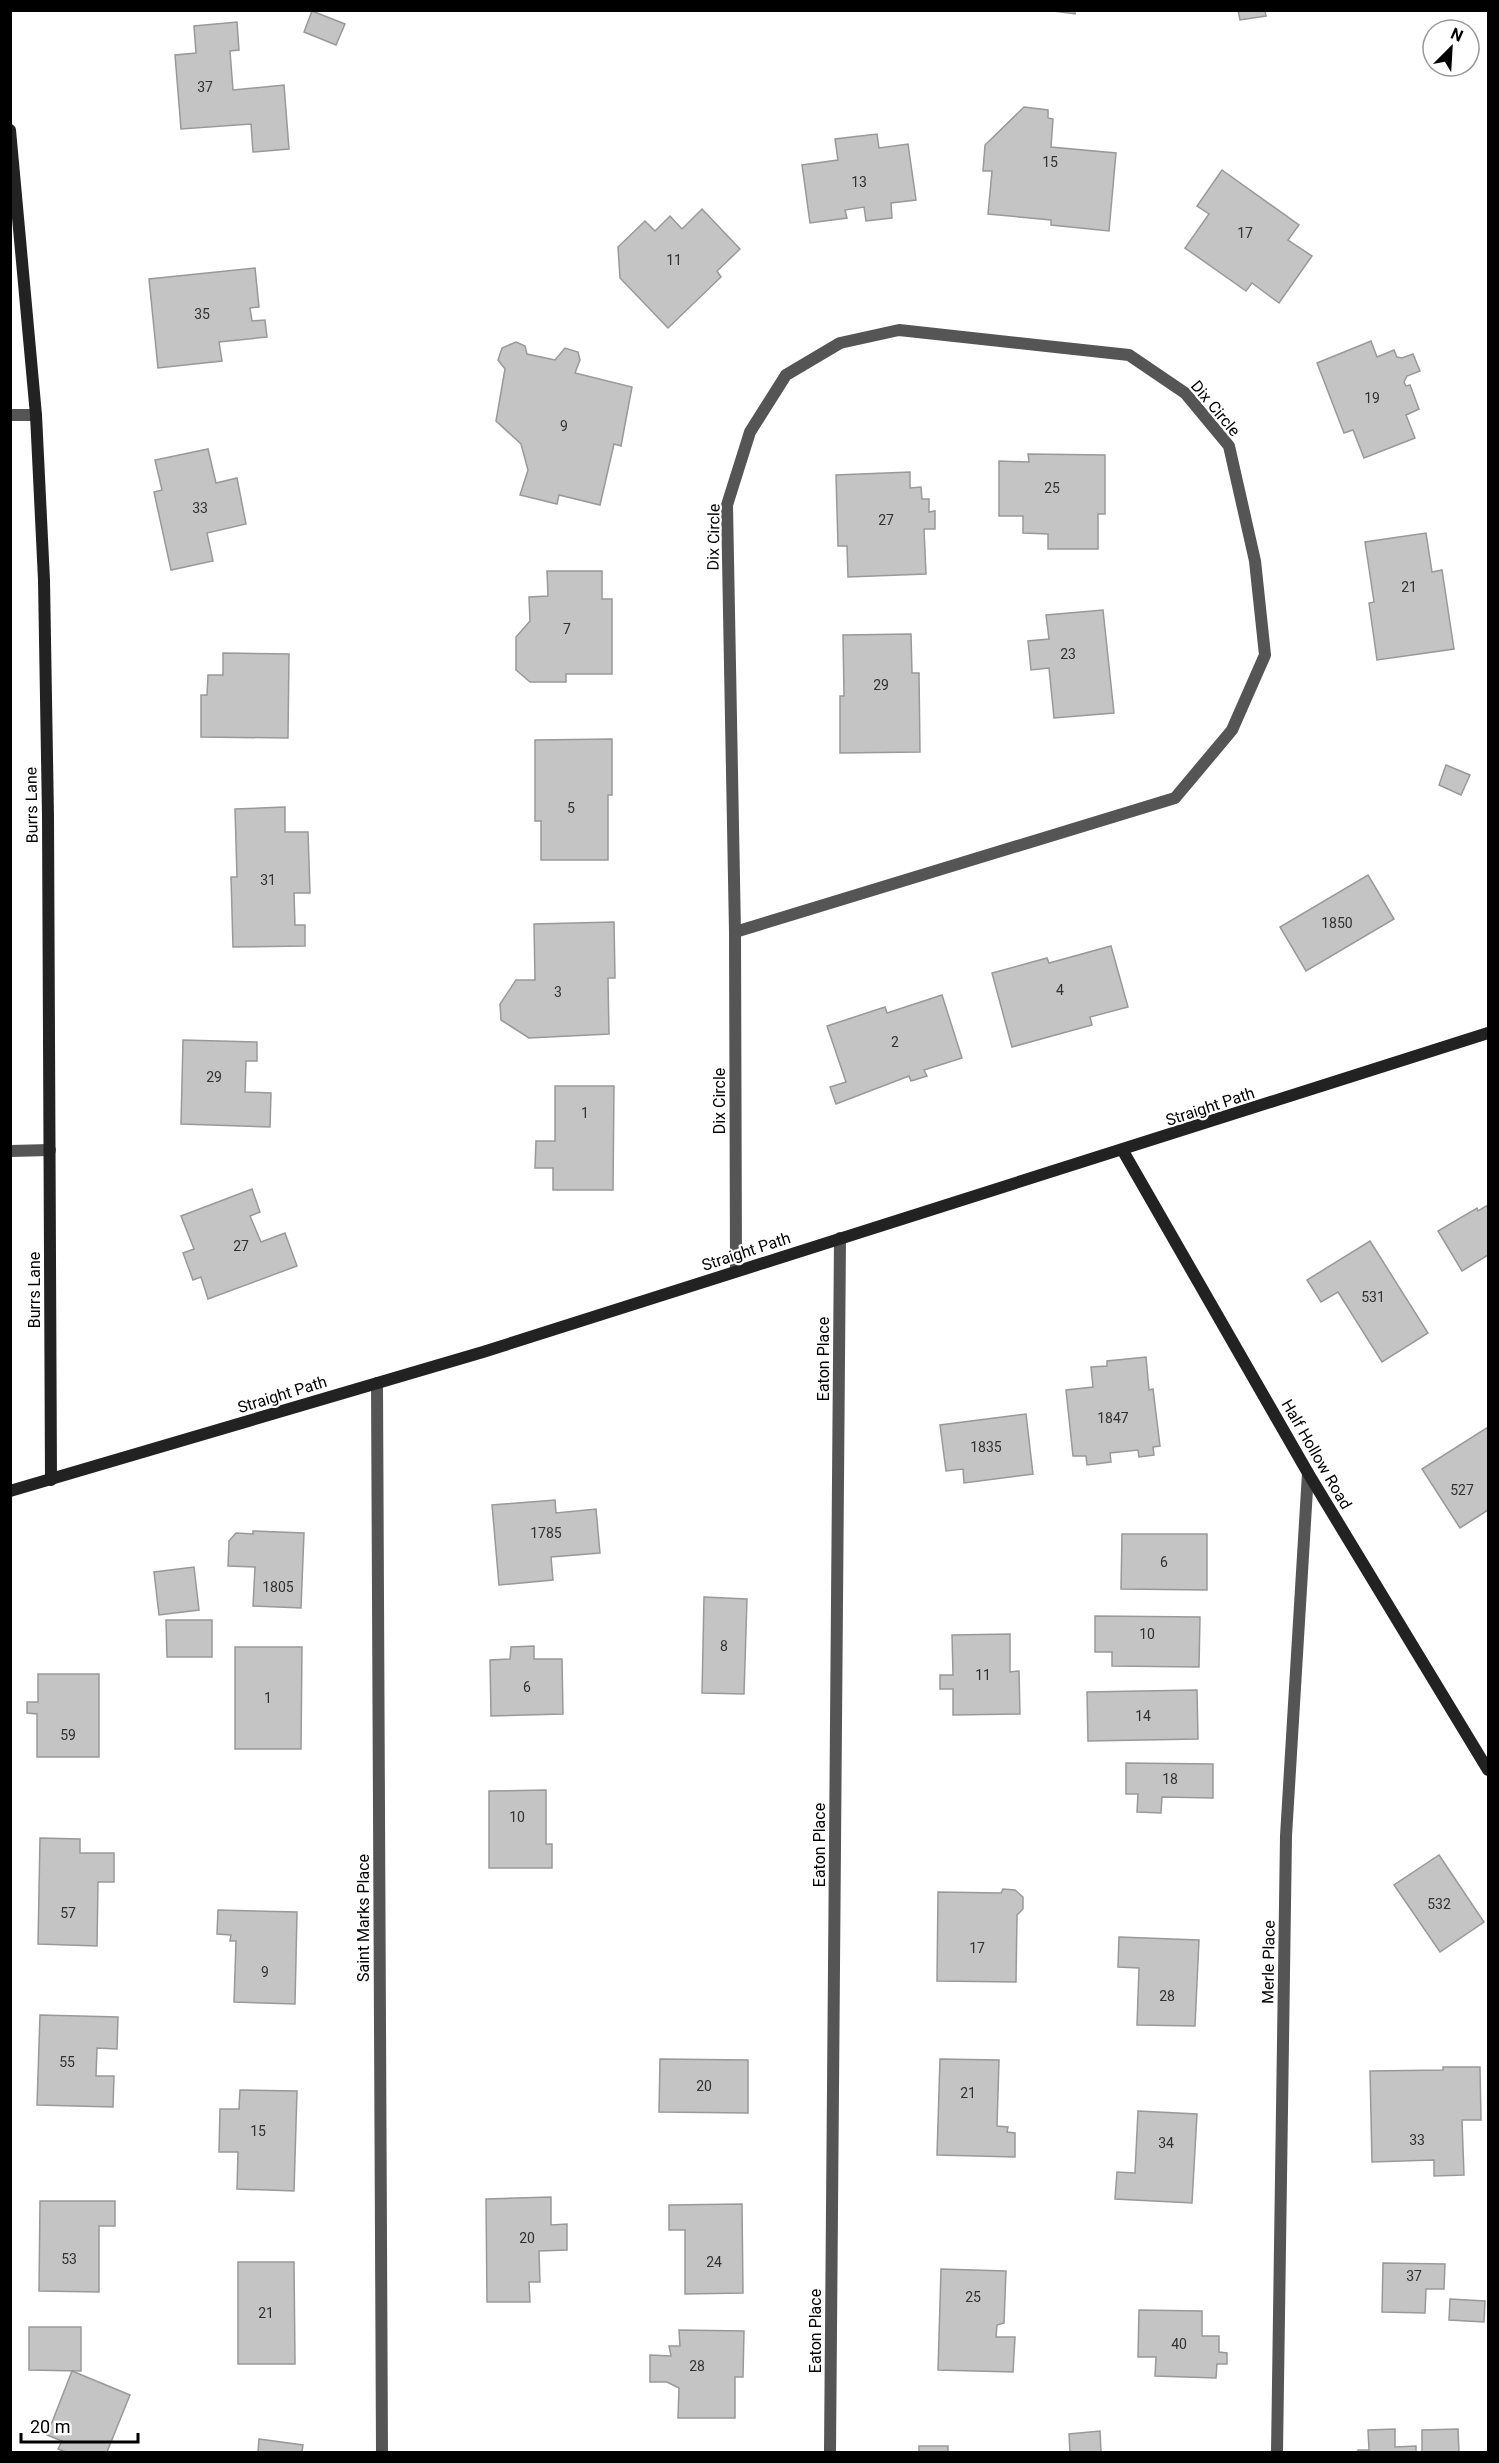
<svg xmlns="http://www.w3.org/2000/svg" width="1499" height="2463" viewBox="0 0 1499 2463" font-family="Roboto,sans-serif">
  <rect width="100%" height="100%" fill="#fff"/>
  <!-- building -->
  <g fill="#c4c4c4" stroke="#999" stroke-width="1.5">
    <polygon points="1046,10 1075,10 1075,14"/>
    <polygon points="1238,10 1265,10 1266,16 1240,20"/>
    <polygon points="312,11 345,24 336,45 304,32"/>
    <polygon points="237,22 239,50 230,51 233,90 284,85 289,149 253,152 251,124 181,129 175,55 196,53 194,26"/>
    <polygon points="1024,107 1048,110 1048,118 1053,119 1051,147 1116,153 1109,231 1051,225 1051,220 988,214 992,171 983,171 985,145"/>
    <polygon points="877,134 879,148 908,144 916,200 891,203 892,218 866,221 864,207 845,210 847,218 810,223 802,165 838,160 835,139"/>
    <polygon points="1222,170 1299,225 1288,240 1312,256 1279,303 1252,283 1246,291 1185,248 1209,214 1197,206"/>
    <polygon points="702,209 740,249 717,271 721,277 668,328 620,278 618,247 645,221 655,231 670,216 682,229"/>
    <polygon points="255,268 259,307 250,308 252,321 265,320 267,337 219,342 222,361 158,368 149,279"/>
    <polygon points="1371,341 1377,357 1394,350 1397,357 1402,358 1413,354 1420,371 1407,376 1404,382 1406,386 1410,385 1419,409 1406,415 1415,438 1364,458 1353,430 1344,433 1317,363"/>
    <polygon points="516,342 525,346 527,354 555,360 565,348 578,352 580,360 575,373 632,387 621,446 614,444 600,505 559,495 557,504 520,495 528,470 521,444 496,421 505,369 498,360 502,348"/>
    <polygon points="208,449 216,483 237,478 246,524 207,533 213,561 171,570 154,492 162,490 155,460"/>
    <polygon points="1028,454 1105,455 1105,514 1098,514 1098,549 1048,549 1048,534 1023,533 1023,516 999,516 999,461 1029,462"/>
    <polygon points="910,472 910,488 921,487 922,499 929,499 929,512 935,511 935,529 924,529 926,574 848,577 847,546 838,546 836,475"/>
    <polygon points="1426,533 1432,572 1442,570 1454,649 1377,660 1369,603 1374,602 1365,542"/>
    <polygon points="547,571 602,571 602,599 612,599 612,674 566,674 566,682 530,682 516,670 516,637 530,621 529,597 548,596"/>
    <polygon points="1103,610 1114,713 1054,718 1049,668 1031,670 1028,641 1049,639 1046,615"/>
    <polygon points="911,634 912,673 919,673 920,752 840,753 840,696 844,696 843,635"/>
    <polygon points="223,653 289,654 288,738 201,737 201,695 207,695 208,675 223,675"/>
    <polygon points="612,739 612,795 608,795 608,860 541,860 541,821 535,821 535,740"/>
    <polygon points="1446,765 1470,775 1461,795 1439,785"/>
    <polygon points="285,807 285,832 308,832 310,893 294,893 295,925 305,925 305,946 233,947 231,877 237,877 235,809"/>
    <polygon points="1368,875 1394,919 1306,971 1280,927"/>
    <polygon points="614,922 615,978 608,978 609,1034 529,1038 501,1020 500,1004 516,980 535,980 534,924"/>
    <polygon points="1111,946 1128,1007 1090,1017 1092,1025 1012,1047 992,973 1047,958 1049,963"/>
    <polygon points="942,995 962,1058 924,1070 927,1076 911,1081 909,1076 836,1104 830,1087 846,1082 827,1026 885,1007 887,1013"/>
    <polygon points="183,1040 257,1042 257,1061 246,1061 245,1092 271,1093 270,1127 181,1124"/>
    <polygon points="555,1086 614,1086 613,1190 553,1190 553,1168 535,1168 536,1141 555,1141"/>
    <polygon points="252,1189 260,1212 250,1216 261,1242 285,1233 297,1266 208,1299 201,1277 193,1280 183,1253 194,1249 181,1216"/>
    <polygon points="1488,1205 1488,1255 1462,1271 1438,1231 1477,1208 1478,1211"/>
    <polygon points="1370,1241 1428,1333 1382,1362 1338,1292 1321,1302 1307,1280"/>
    <polygon points="1146,1357 1149,1390 1153,1389 1160,1446 1153,1447 1154,1455 1139,1457 1138,1450 1110,1453 1111,1462 1087,1465 1086,1456 1073,1456 1066,1390 1093,1387 1091,1367 1107,1366 1107,1361"/>
    <polygon points="1026,1414 1033,1474 964,1483 963,1469 946,1471 940,1425"/>
    <polygon points="1488,1427 1488,1510 1460,1528 1422,1469"/>
    <polygon points="555,1500 556,1513 596,1509 600,1553 551,1557 553,1580 499,1585 492,1505"/>
    <polygon points="253,1531 304,1533 301,1608 253,1606 255,1567 228,1566 229,1541 236,1533 253,1534"/>
    <polygon points="1122,1534 1207,1534 1207,1590 1121,1589"/>
    <polygon points="194,1567 199,1610 159,1615 154,1572"/>
    <polygon points="704,1597 747,1599 744,1694 702,1693"/>
    <polygon points="1095,1616 1200,1617 1199,1667 1112,1666 1112,1652 1095,1652"/>
    <polygon points="166,1620 212,1620 212,1657 167,1657"/>
    <polygon points="1010,1634 1010,1672 1019,1671 1020,1714 953,1715 953,1689 940,1689 940,1675 953,1675 952,1635"/>
    <polygon points="534,1646 534,1659 562,1659 563,1714 491,1716 490,1660 510,1659 511,1647"/>
    <polygon points="235,1647 302,1647 301,1749 235,1749"/>
    <polygon points="38,1674 99,1674 99,1757 37,1757 37,1714 27,1713 27,1702 38,1702"/>
    <polygon points="1197,1690 1198,1739 1088,1741 1087,1692"/>
    <polygon points="1126,1763 1213,1764 1213,1798 1162,1797 1161,1813 1137,1812 1138,1794 1126,1794"/>
    <polygon points="546,1790 546,1844 552,1844 552,1868 489,1868 489,1791"/>
    <polygon points="40,1838 80,1839 80,1853 114,1853 114,1882 98,1882 97,1946 38,1944"/>
    <polygon points="1439,1855 1484,1922 1440,1952 1394,1885"/>
    <polygon points="1003,1889 1015,1890 1023,1897 1023,1909 1017,1915 1016,1982 937,1981 938,1892 1001,1893"/>
    <polygon points="218,1910 297,1912 295,2004 234,2002 236,1941 230,1941 231,1935 217,1934"/>
    <polygon points="1119,1937 1199,1940 1195,2026 1137,2025 1139,1968 1118,1967"/>
    <polygon points="40,2015 118,2017 117,2049 97,2048 96,2076 114,2076 113,2107 37,2105"/>
    <polygon points="660,2059 748,2060 748,2113 659,2112"/>
    <polygon points="940,2059 999,2060 997,2126 1008,2127 1007,2132 1015,2133 1015,2157 937,2155"/>
    <polygon points="1443,2067 1480,2067 1481,2120 1462,2120 1464,2175 1434,2176 1434,2160 1372,2162 1370,2071 1443,2070"/>
    <polygon points="240,2090 297,2091 294,2191 237,2189 238,2152 219,2152 220,2109 239,2109"/>
    <polygon points="1138,2111 1197,2114 1192,2203 1115,2199 1117,2172 1135,2173"/>
    <polygon points="551,2197 551,2225 567,2224 567,2250 539,2251 540,2282 529,2282 530,2302 487,2302 486,2199"/>
    <polygon points="40,2201 115,2201 115,2226 99,2226 99,2292 39,2291"/>
    <polygon points="742,2204 743,2293 685,2294 685,2230 669,2230 669,2205"/>
    <polygon points="238,2262 294,2262 295,2364 238,2364"/>
    <polygon points="1383,2263 1445,2264 1444,2289 1426,2289 1425,2313 1382,2312"/>
    <polygon points="941,2269 1006,2271 1004,2323 997,2325 996,2337 1015,2337 1013,2372 938,2370"/>
    <polygon points="1450,2299 1485,2301 1484,2322 1449,2320"/>
    <polygon points="1139,2310 1202,2311 1202,2336 1219,2336 1219,2352 1227,2353 1227,2364 1217,2364 1216,2378 1155,2376 1156,2357 1138,2357"/>
    <polygon points="29,2327 81,2327 81,2371 29,2370"/>
    <polygon points="679,2330 744,2331 743,2377 735,2377 735,2418 678,2418 679,2388 667,2382 650,2382 650,2355 671,2356 669,2346 680,2346"/>
    <polygon points="72,2371 130,2395 107,2452 66,2452 58,2449 62,2441 47,2435"/>
    <polygon points="1395,2429 1395,2447 1416,2446 1416,2452 1358,2452 1358,2450 1369,2450 1368,2430"/>
    <polygon points="1458,2429 1459,2452 1422,2452 1422,2430"/>
    <polygon points="1100,2431 1101,2452 1070,2452 1069,2434"/>
    <polygon points="259,2439 303,2445 302,2452 258,2452"/>
    <rect x="919" y="2446" width="29" height="6"/>
  </g>
  <g fill="none" stroke-linecap="round" stroke-linejoin="round">
    <!-- street -->
    <g stroke="#555" stroke-width="12">
      <polygon points="899,330 1129,355 1185,393 1229,446 1255,561 1265,655 1232,730 1175,798 735,932 727,505 750,432 786,375 840,343"/>
      <polyline points="10,415 36,415"/>
      <polyline points="735,932 736,1271"/>
      <polyline points="10,1151 50,1150"/>
      <polyline points="377,1383 382,2452"/>
      <polyline points="830,2452 840,1238"/>
      <polyline points="1277,2452 1286,1836 1308,1473"/>
    </g>
    <!-- secondary -->
    <g stroke="#222" stroke-width="12">
      <polyline points="10,130 36,415 44,580 48,816 51,1480"/>
      <polyline points="1123,1151 1308,1473 1488,1770"/>
      <polyline points="10,1491 483,1352 1488,1033"/>
    </g>
  </g>
  <g text-anchor="middle" stroke-width="4.5" stroke-linejoin="round" paint-order="stroke">
    <!-- number labels -->
    <g font-size="14" fill="#313131">
      <text x="205" y="92">37</text>
      <text x="1050" y="167">15</text>
      <text x="859" y="187">13</text>
      <text x="1245" y="238">17</text>
      <text x="674" y="265">11</text>
      <text x="202" y="319">35</text>
      <text x="1372" y="403">19</text>
      <text x="564" y="431">9</text>
      <text x="1052" y="493">25</text>
      <text x="200" y="513">33</text>
      <text x="886" y="525">27</text>
      <text x="1409" y="592">21</text>
      <text x="567" y="634">7</text>
      <text x="1068" y="659">23</text>
      <text x="881" y="690">29</text>
      <text x="571" y="813">5</text>
      <text x="268" y="885">31</text>
      <text x="1337" y="928">1850</text>
      <text x="1060" y="995">4</text>
      <text x="558" y="997">3</text>
      <text x="895" y="1047">2</text>
      <text x="214" y="1082">29</text>
      <text x="585" y="1118">1</text>
      <text x="241" y="1251">27</text>
      <text x="1373" y="1302">531</text>
      <text x="1113" y="1423">1847</text>
      <text x="986" y="1452">1835</text>
      <text x="1462" y="1495">527</text>
      <text x="546" y="1538">1785</text>
      <text x="1164" y="1567">6</text>
      <text x="278" y="1592">1805</text>
      <text x="1147" y="1639">10</text>
      <text x="724" y="1651">8</text>
      <text x="983" y="1680">11</text>
      <text x="527" y="1692">6</text>
      <text x="268" y="1703">1</text>
      <text x="1143" y="1721">14</text>
      <text x="68" y="1740">59</text>
      <text x="1170" y="1784">18</text>
      <text x="517" y="1822">10</text>
      <text x="1439" y="1909">532</text>
      <text x="68" y="1918">57</text>
      <text x="977" y="1953">17</text>
      <text x="265" y="1977">9</text>
      <text x="1167" y="2001">28</text>
      <text x="67" y="2067">55</text>
      <text x="704" y="2091">20</text>
      <text x="968" y="2098">21</text>
      <text x="258" y="2136">15</text>
      <text x="1417" y="2145">33</text>
      <text x="1166" y="2148">34</text>
      <text x="527" y="2243">20</text>
      <text x="69" y="2264">53</text>
      <text x="714" y="2267">24</text>
      <text x="1414" y="2281">37</text>
      <text x="973" y="2302">25</text>
      <text x="266" y="2318">21</text>
      <text x="1179" y="2349">40</text>
      <text x="697" y="2371">28</text>
    </g>
    <!-- street labels -->
    <g font-size="16" fill="#000" stroke="#fff">
      <text transform="translate(1216 408) rotate(50)" y="6">Dix Circle</text>
      <text transform="translate(713 537) rotate(-89)" y="6">Dix Circle</text>
      <text transform="translate(31 805) rotate(-91)" y="6">Burrs Lane</text>
      <text transform="translate(719 1101) rotate(-90)" y="6">Dix Circle</text>
      <text transform="translate(1210 1106) rotate(-18)" y="6">Straight Path</text>
      <text transform="translate(746 1251) rotate(-18)" y="6">Straight Path</text>
      <text transform="translate(34 1290) rotate(-90)" y="6">Burrs Lane</text>
      <text transform="translate(823 1359) rotate(-90)" y="6">Eaton Place</text>
      <text transform="translate(282 1394) rotate(-17)" y="6">Straight Path</text>
      <text transform="translate(1317 1454) rotate(60)" y="6">Half Hollow Road</text>
      <text transform="translate(819 1845) rotate(-90)" y="6">Eaton Place</text>
      <text transform="translate(363 1918) rotate(-90)" y="6">Saint Marks Place</text>
      <text transform="translate(1268 1962) rotate(-89)" y="6">Merle Place</text>
      <text transform="translate(815 2331) rotate(-90)" y="6">Eaton Place</text>
    </g>
  </g>
  <!-- border -->
  <rect width="1499" height="2463" fill="none" stroke="#000000" stroke-width="24"/>
  <!-- north arrow -->
  <g transform="translate(1451 48) rotate(24)"><circle r="28" fill="#ffffff" stroke="#999999" stroke-width="1.5"/>
  <path d="M0-4.5L10 22L0 15L-10 22Z" fill="#000000"/>
  <text y="-9" font-size="16" font-weight="bold" text-anchor="middle" fill="#000000">N</text>
  </g>
  <!-- scale -->
  <path d="M21 2433v9h117v-9" fill="none" stroke="#000000" stroke-width="3"/>
  <text x="30" y="2433" font-size="18" fill="#000000" stroke="#ffffff" stroke-width="4.5" paint-order="stroke">20 m</text>
</svg>
